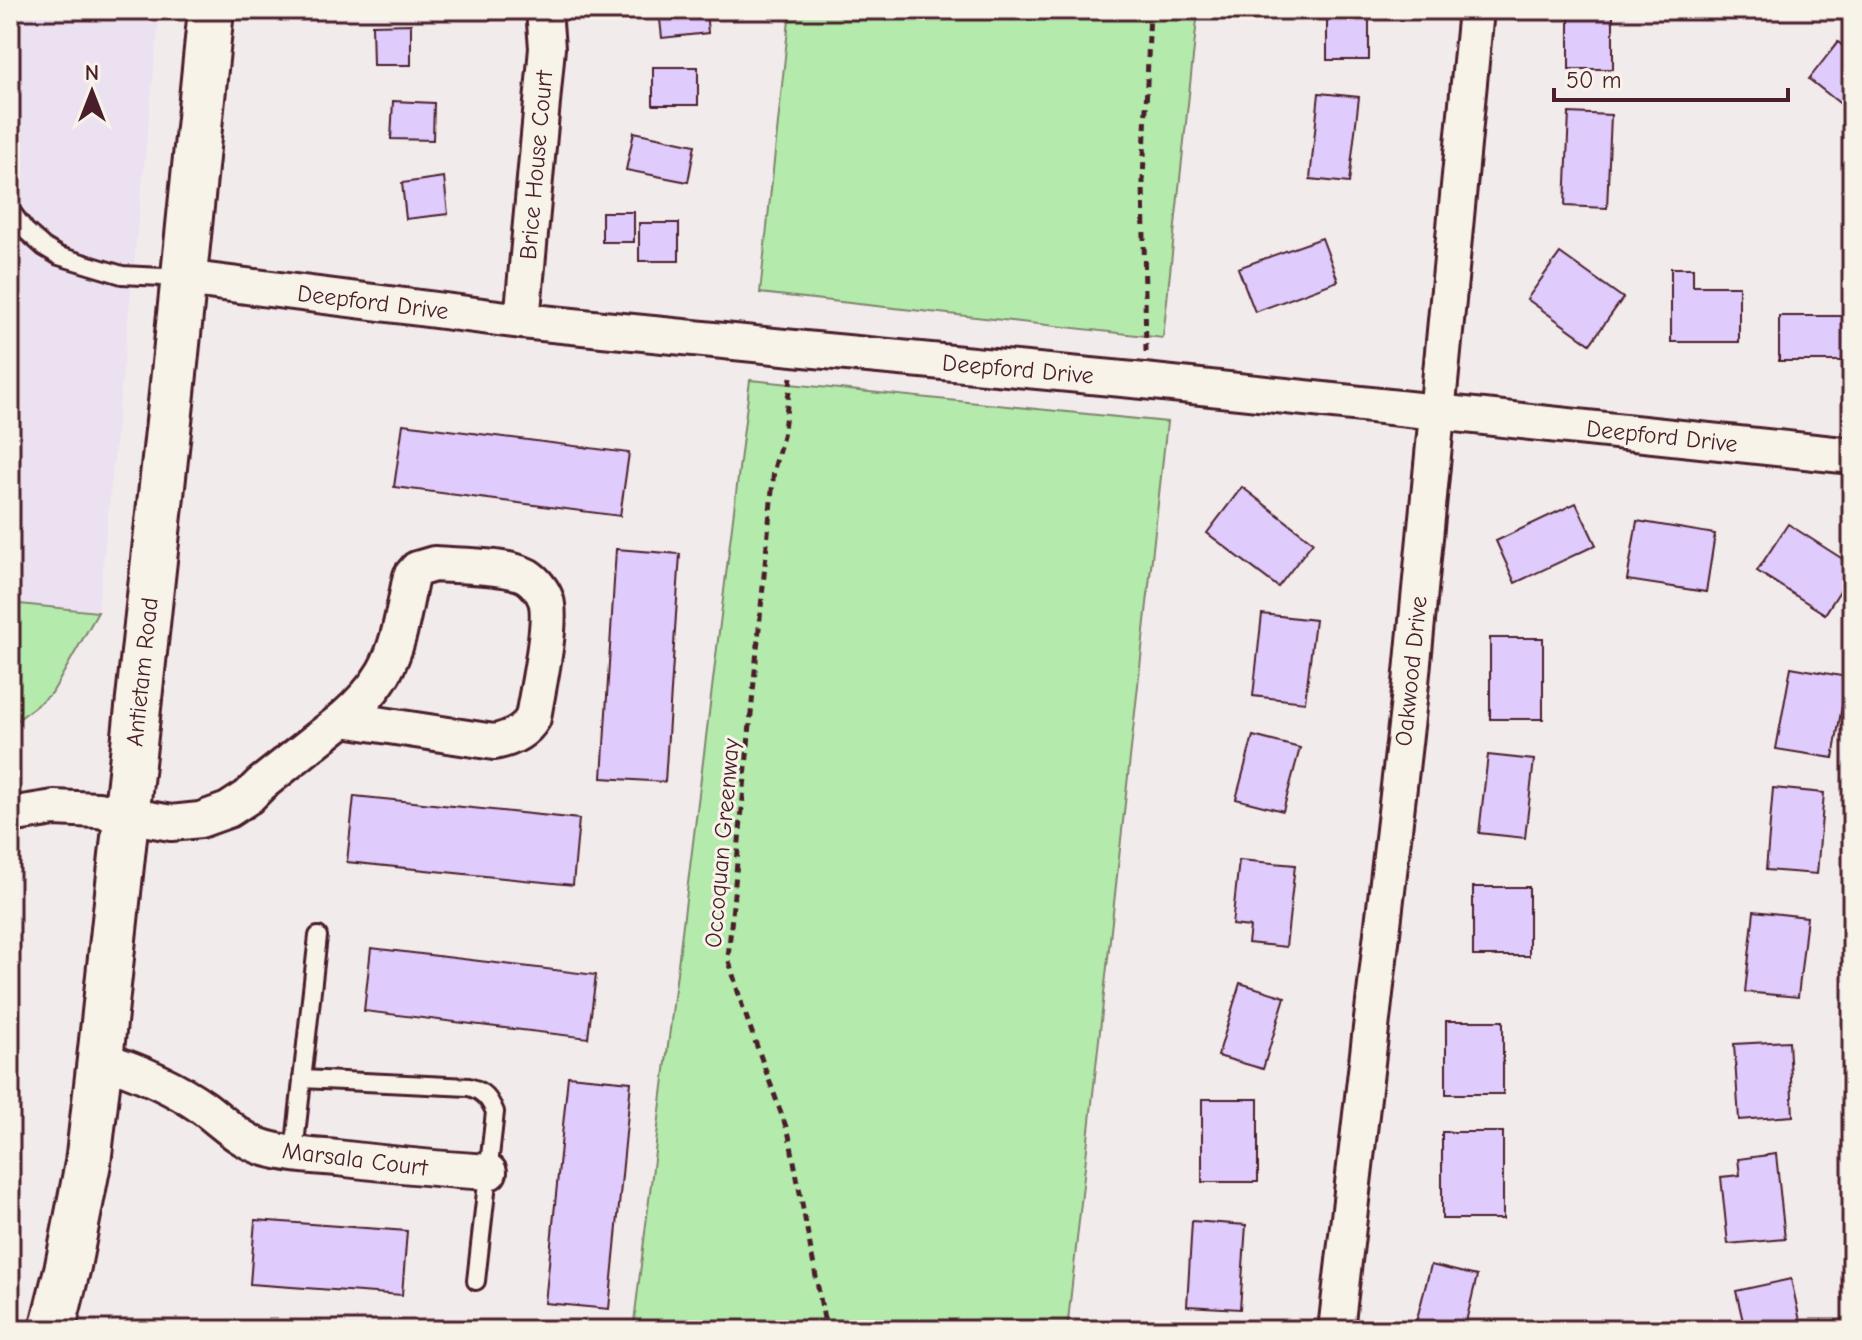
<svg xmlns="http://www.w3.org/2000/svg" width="1862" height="1340" viewBox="0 0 1862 1340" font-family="'Comic Neue',sans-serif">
  <rect width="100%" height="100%" fill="#f2ebec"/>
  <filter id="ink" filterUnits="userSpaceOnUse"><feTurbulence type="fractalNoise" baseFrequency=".0125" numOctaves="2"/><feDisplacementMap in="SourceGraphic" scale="16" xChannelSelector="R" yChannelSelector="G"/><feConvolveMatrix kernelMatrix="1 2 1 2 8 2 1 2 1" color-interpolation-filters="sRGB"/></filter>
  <g filter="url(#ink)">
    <!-- built -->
    <polygon fill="#ece1f1" points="10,10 160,10 98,612 10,603"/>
    <!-- green -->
    <g fill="#b4ebad" stroke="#7f856c" stroke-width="2">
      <polygon points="790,10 1198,10 1163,338 760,293"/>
      <polygon points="750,380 1167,422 1067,1330 633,1330"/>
      <polygon points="10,603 98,612 52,693 10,726"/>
    </g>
    <!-- building -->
    <g fill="#dfcbfc" stroke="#4a1f2b" stroke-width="2">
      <polygon points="659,10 706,10 708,33 662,38"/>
      <rect x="1327" y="10" width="42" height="50"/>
      <rect x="1569" y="10" width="44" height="59"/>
      <rect x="1762" y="10" width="41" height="3"/>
      <polygon points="411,24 411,65 373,65 372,25"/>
      <polygon points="1838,42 1852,53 1852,113 1809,79"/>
      <rect x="653" y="67" width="45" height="38"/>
      <polygon points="1319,93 1359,97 1349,183 1310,179"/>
      <polygon points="393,101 434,103 433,140 391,139"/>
      <polygon points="1569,113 1611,115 1607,208 1565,206"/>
      <polygon points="634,132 695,145 688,182 626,170"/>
      <polygon points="444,177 448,214 406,219 402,183"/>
      <rect x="602" y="212" width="32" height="30"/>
      <rect x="639" y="223" width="40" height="38"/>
      <polygon points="1322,238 1338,281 1255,312 1238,268"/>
      <polygon points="1560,253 1623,298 1590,344 1527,299"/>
      <polygon points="1671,268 1693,268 1693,286 1739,286 1739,342 1671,342"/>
      <rect x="1779" y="316" width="73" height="45"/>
      <polygon points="403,424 629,453 620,516 394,487"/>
      <polygon points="1242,487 1313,542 1278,587 1207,533"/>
      <polygon points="1576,503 1596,545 1515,583 1496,541"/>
      <polygon points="1637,521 1715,534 1706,592 1627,580"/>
      <polygon points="1788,524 1852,565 1852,572 1825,614 1757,571"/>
      <polygon points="616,549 680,554 665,782 602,778"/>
      <polygon points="1262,614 1315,620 1305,702 1253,696"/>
      <rect x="1490" y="638" width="53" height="81"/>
      <polygon points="1791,667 1847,677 1833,758 1776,749"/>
      <polygon points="1253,736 1300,748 1283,811 1236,799"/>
      <polygon points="1488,755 1534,760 1525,838 1479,833"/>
      <polygon points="1773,788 1824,793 1817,874 1766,870"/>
      <polygon points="354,796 579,819 573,885 347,862"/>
      <polygon points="1239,860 1295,865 1286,947 1248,943 1250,927 1232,925"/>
      <rect x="1473" y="887" width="56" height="69"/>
      <polygon points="1754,911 1807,917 1798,997 1745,992"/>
      <polygon points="371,948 596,975 588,1038 364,1011"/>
      <polygon points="1240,983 1285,997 1263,1069 1218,1056"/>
      <rect x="1446" y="1021" width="57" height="73"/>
      <polygon points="1789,1041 1793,1116 1739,1120 1734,1044"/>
      <polygon points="568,1076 631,1082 609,1309 545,1303"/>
      <rect x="1202" y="1099" width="56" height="83"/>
      <rect x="1442" y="1132" width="61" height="87"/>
      <polygon points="1776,1154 1785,1239 1728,1244 1721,1177 1740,1175 1738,1159"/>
      <polygon points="255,1220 407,1231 402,1295 250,1284"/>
      <polygon points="1192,1221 1246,1225 1240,1309 1187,1306"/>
      <polygon points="1431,1265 1477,1276 1464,1330 1414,1330"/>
      <polygon points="1791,1279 1802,1330 1745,1330 1736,1291"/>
    </g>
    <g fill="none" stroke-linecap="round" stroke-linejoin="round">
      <!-- lane casing -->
      <g stroke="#4a1f2b" stroke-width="22">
        <g id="lane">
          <polyline points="10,210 26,231 44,247 59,256 122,275 183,278"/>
          <path d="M302 1079 469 1087C483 1091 489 1098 495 1112L476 1281"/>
          <polyline points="294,1153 318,936"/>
        </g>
      </g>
      <!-- street casing -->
      <g stroke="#4a1f2b" stroke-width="40">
        <g id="street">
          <polyline points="184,278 522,321 794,348 1144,381 1852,456"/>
          <polyline points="522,321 547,48 544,10"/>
          <path d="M434 564C458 566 507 565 527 576 535 581 543 591 546 600 553 623 537 692 533 718 524 733 510 739 494 742L343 719C359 705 373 691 384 672 400 644 404 608 411 576L417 569Z"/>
          <polyline points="10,815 54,808 98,810 171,823 200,820 228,810 248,797 261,784 343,719"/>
          <path d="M100 1059C138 1071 172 1085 204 1108 224 1123 241 1141 265 1148 288 1155 314 1156 337 1158 388 1164 438 1169 489 1172"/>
          <polyline points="1336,1330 1411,683 1476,10"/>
        </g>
      </g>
      <!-- secondary casing -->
      <g stroke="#4a1f2b" stroke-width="50">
        <polyline id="secondary" points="52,1330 68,1266 88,1163 100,1059 171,403 211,10"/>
      </g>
      <!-- path -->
      <g stroke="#4a1f2b" stroke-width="5" stroke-dasharray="8 6" stroke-linecap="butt">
        <polyline points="1146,352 1143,181 1150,10"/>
        <polyline points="791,377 783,436 774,469 728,958 742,1005 789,1135 825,1324 824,1330"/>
      </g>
      <!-- lane -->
      <use href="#lane" stroke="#f7f3e8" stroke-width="16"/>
      <!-- street -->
      <use href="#street" stroke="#f7f3e8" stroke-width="34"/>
      <!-- secondary -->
      <use href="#secondary" stroke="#f7f3e8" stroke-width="44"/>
    </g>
  </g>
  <g text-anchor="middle" stroke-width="6" stroke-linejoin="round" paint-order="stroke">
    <!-- street labels -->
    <g font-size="24" fill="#4a1f2b" stroke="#f7f3e8">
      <text transform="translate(536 165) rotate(-85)" y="8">Brice House Court</text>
      <text transform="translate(373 302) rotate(7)" y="8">Deepford Drive</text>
      <text transform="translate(1018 369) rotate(5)" y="8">Deepford Drive</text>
      <text transform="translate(1662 436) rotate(6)" y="8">Deepford Drive</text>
      <text transform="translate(1411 671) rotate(-84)" y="8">Oakwood Drive</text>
      <text transform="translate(142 672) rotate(-84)" y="8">Antietam Road</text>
      <text transform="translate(722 843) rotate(-85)" y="8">Occoquan Greenway</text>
      <text transform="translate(355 1159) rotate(7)" y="8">Marsala Court</text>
    </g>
  </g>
  <!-- margin -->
  <rect width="1862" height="1340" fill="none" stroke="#f7f3e8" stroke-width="40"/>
  <rect x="20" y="20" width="1822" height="1300" fill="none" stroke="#4a1f2b" stroke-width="3" filter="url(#ink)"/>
  <!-- north arrow -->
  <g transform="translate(92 92)" stroke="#f7f3e8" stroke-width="6" paint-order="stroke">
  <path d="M0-6L14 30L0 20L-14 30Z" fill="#4a1f2b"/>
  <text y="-12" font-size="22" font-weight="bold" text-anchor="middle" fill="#4a1f2b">N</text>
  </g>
  <!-- scale -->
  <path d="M1554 88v12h234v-12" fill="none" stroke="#4a1f2b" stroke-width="4"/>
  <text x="1566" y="88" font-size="24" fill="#4a1f2b" stroke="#f7f3e8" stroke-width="6" paint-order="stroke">50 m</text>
</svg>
